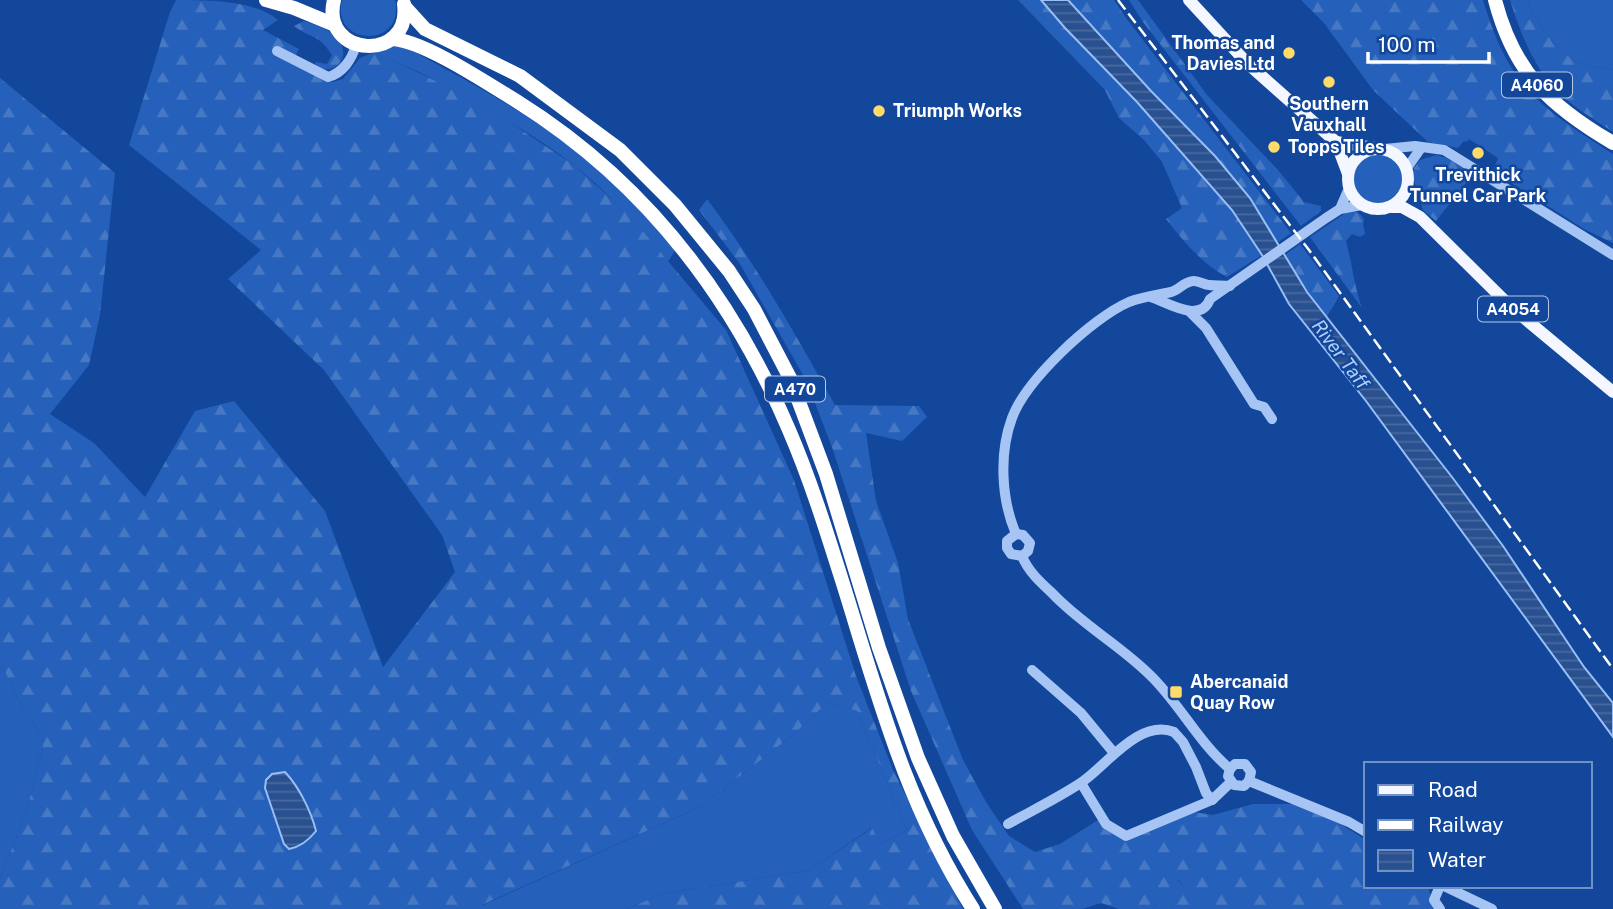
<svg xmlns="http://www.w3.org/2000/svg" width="1613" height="909" viewBox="0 0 1613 909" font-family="'Public Sans',sans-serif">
  <defs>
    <pattern id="forest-firs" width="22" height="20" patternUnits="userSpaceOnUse" patternTransform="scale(1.75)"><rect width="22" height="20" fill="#2560ba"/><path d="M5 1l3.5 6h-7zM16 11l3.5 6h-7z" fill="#4678c4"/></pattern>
    <pattern id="water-rules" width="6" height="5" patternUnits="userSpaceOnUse" patternTransform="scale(1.75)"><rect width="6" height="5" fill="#29508f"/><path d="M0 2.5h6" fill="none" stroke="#496aa0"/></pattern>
  </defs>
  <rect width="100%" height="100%" fill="#12479c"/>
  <!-- grass -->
  <g fill="#2560ba">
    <path d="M342 0H395C406 49 330 47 342 0Z"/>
    <path d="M1528 0H1613V70C1603 68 1590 67 1580 63 1561 56 1532 20 1528 0Z"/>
    <path d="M395 46 404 47 413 51C482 89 552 126 610 179 634 201 654 226 676 249L668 262C639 227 609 193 574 165 542 140 505 119 469 99 439 82 406 64 372 53Z"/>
    <circle cx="1378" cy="179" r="24"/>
    <polygon points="0,661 17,697 44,740 27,810 0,879"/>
    <polygon points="828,702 857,711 907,830 881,844 871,828 810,870 662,894 627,909 486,909 481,906 700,807 793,735"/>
    <polygon points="1177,880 1189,889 1171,909 1152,909"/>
  </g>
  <!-- forest -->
  <g fill="url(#forest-firs)">
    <path d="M176 0C208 0 255 0 278 20L263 30 299 49 292 63 323 80 333 82 343 79 360 58 372 53 390 59 450 88 508 121 574 165 630 216 726 330 794 480 856 676 893 770 963 909H627L662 894 810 870 872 828 881 844 907 830 857 711 828 702 793 735 700 807 482 905 486 909H0V879L27 810 44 740 17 697 0 661V78L115 173 100 315 89 365 50 414 94 443 145 497 195 411 234 401 325 511 383 667 455 572 442 535 324 370 228 279 261 250 129 145 170 12Z"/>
    <path d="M1018 0H1041L1065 28 1137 102 1232 210 1262 255 1227 277C1202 264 1183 241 1166 219L1182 208 1162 162 1144 140 1119 118 1105 90Z"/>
    <polygon points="1068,0 1114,0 1126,18 1291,233 1277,243 1250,198 1215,156 1151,91"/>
    <polygon points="1129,0 1138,0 1207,95 1278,170 1304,202 1321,206 1321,211 1301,226 1143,22"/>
    <path d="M1301 0H1483C1509 87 1539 107 1613 154V243L1584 229 1493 171 1498 158 1469 139 1467 142 1464 141 1458 148 1428 142 1373 90 1324 23Z"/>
    <path d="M1510 0H1528C1532 20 1561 56 1580 63 1590 67 1603 68 1613 70V132C1592 118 1568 104 1551 85 1531 60 1519 29 1510 0Z"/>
    <path d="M304 21C314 24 328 29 335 36 353 52 339 77 316 67L315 62 327 64 332 55C317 32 312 40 294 26Z"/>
    <polygon points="1436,155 1447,158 1473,174 1436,221 1423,210 1413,177 1414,168 1420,160"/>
    <path d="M707 199C756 264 795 334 835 405L919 406 927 417 902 441 866 433 876 501 898 563 908 619 943 709 963 760 986 802 1009 836 1035 852 1060 844 1098 820 1109 831 1126 839 1194 812 1213 815 1253 804H1292L1337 822 1366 840V886H1428L1434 909H1171L1188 889 1178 880 1152 909H1119L1101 903 1082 909H1023L972 830 911 691 833 450 807 382 740 264 699 210Z"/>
    <path d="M1350 210 1359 213 1364 219 1363 224 1365 234 1360 237 1352 234 1346 241C1352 263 1354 286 1362 308L1310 237Z"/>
    <polygon points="1300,244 1339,296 1326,318 1307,292 1285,255"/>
  </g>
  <!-- water -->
  <g fill="url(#water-rules)" stroke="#98bff7" stroke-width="2">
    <polygon points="1041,0 1068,0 1151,91 1215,156 1250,198 1307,292 1452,477 1503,546 1584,667 1613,703 1613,737 1366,401 1289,304 1262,255 1232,210 1137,102 1065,28"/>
    <path d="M285 772C299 787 311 811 316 831 309 840 300 847 289 849L284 844 265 788 266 780 272 774Z"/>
  </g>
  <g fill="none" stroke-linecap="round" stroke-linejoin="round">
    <!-- minor -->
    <g stroke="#a7c5f4" stroke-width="10">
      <path d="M277 51 328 77C343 73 352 59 356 45"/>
      <polyline points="1385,149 1415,146 1444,150 1613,255"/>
      <polyline points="1407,168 1421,148"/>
      <polyline points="1340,209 1349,188"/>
      <path d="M1151 297C1168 303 1201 324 1210 299L1326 218 1340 209 1362 205"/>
      <polyline points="1190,312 1206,328 1254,404 1264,407 1272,419"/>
      <path d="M1016 534C1001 499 999 453 1012 418 1026 380 1092 318 1129 302 1142 297 1157 295 1171 292 1180 290 1184 281 1194 281 1200 281 1204 285 1209 285 1216 286 1223 285 1230 286"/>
      <polyline points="1016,534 1007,541 1007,548 1011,554 1022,556"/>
      <polyline points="1016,534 1023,535 1030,543 1028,551 1022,556"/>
      <path d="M1022 556C1028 571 1040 582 1052 593 1081 624 1120 645 1150 675 1180 704 1198 742 1230 769"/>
      <polyline points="1032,670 1081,713 1114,753"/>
      <polyline points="1230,769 1235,764 1245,764 1251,772 1249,781"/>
      <polyline points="1230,769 1228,776 1234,785 1244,786 1249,781"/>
      <polyline points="1249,781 1349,822 1366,832"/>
      <polyline points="1081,783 1106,824 1126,836 1212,800 1231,782"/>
      <path d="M1008 824C1031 811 1056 799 1079 784 1105 768 1138 718 1174 732L1183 742 1196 767 1206 793 1212 800"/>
      <polyline points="1444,886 1492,909"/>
      <polyline points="1440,909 1434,900 1440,886"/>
    </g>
    <!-- major -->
    <g stroke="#f4f7ff" stroke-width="12">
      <polyline points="1189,0 1247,63 1336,142 1348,174"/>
      <polyline points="1336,142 1374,148"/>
      <circle cx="1378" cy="179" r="30"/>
      <polyline points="1392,207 1402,207 1420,217 1511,307 1613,392"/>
    </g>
    <!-- highway -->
    <g stroke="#fff" stroke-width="14">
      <polyline points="266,0 294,8 335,25"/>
      <path d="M334 0C320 58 412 63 404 4"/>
      <path d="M1495 0C1514 73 1550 106 1613 143"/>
      <polyline points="405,7 425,29 520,76 620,150 675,205 729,271 754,309 790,378 826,474 879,648 918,758 953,836 995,909"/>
      <path d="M392 39C423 40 490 85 518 102 644 181 731 294 789 430 811 481 828 536 845 590 880 703 908 808 973 909"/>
    </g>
    <!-- rail -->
    <polyline stroke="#fff" stroke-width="2.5" stroke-dasharray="12 5" stroke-linecap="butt" points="1118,0 1309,250 1613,669"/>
  </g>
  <!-- markers -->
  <g fill="#ffdc6a" stroke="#12479c" stroke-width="2.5">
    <circle cx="1289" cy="53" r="7"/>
    <circle cx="1329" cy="82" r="7"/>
    <circle cx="879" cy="111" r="7"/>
    <circle cx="1274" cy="147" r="7"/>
    <circle cx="1478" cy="153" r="7"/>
    <rect x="1169" y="685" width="14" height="14" rx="3.5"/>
  </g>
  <g text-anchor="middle" stroke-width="5" stroke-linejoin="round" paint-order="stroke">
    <!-- shield labels -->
    <g fill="#12479c" stroke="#b8c8e1" stroke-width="2">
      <rect x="1502" y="72.5" width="70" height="25" rx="5"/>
      <rect x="1478" y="296.5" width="70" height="25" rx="5"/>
      <rect x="765" y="376.5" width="60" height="25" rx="5"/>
    </g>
    <g font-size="16" font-weight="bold" fill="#fff">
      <text x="1537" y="91">A4060</text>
      <text x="1513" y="315">A4054</text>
      <text x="795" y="395">A470</text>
    </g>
    <!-- poi labels -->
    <g font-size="18" font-weight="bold" fill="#fff" stroke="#12479c" text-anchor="start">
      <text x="1275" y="49" text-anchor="end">Thomas and<tspan x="1275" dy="21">Davies Ltd</tspan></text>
      <text x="1329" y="110" text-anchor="middle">Southern<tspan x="1329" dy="21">Vauxhall</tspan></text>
      <text x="893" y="117">Triumph Works</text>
      <text x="1288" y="153">Topps Tiles</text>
      <text x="1478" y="181" text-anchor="middle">Trevithick<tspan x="1478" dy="21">Tunnel Car Park</tspan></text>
      <text x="1190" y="688">Abercanaid<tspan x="1190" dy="21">Quay Row</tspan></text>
    </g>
    <!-- water labels -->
    <g font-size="19" font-style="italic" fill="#b3d0fa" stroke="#12479c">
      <text transform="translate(1341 354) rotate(53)" y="7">River Taff</text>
    </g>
  </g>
  <!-- legend -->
  <rect x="1364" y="762" width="228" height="126" fill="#12479c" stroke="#7191c4" stroke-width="2"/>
  <rect x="1378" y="785" width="35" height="10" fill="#f4f7ff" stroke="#7191c4" stroke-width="2"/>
  <text x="1428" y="797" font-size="21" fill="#ffffff">Road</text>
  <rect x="1378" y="820" width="35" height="10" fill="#ffffff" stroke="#7191c4" stroke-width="2"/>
  <text x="1428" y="832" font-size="21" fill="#ffffff">Railway</text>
  <rect x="1378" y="850" width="35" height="21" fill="url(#water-rules)" stroke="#7191c4" stroke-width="2"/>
  <text x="1428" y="867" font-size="21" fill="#ffffff">Water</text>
  <!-- scale -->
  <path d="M1368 52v10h121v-10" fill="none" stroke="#ffffff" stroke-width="3.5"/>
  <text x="1378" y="52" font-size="21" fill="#ffffff" stroke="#12479c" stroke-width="5" paint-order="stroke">100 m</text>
</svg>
